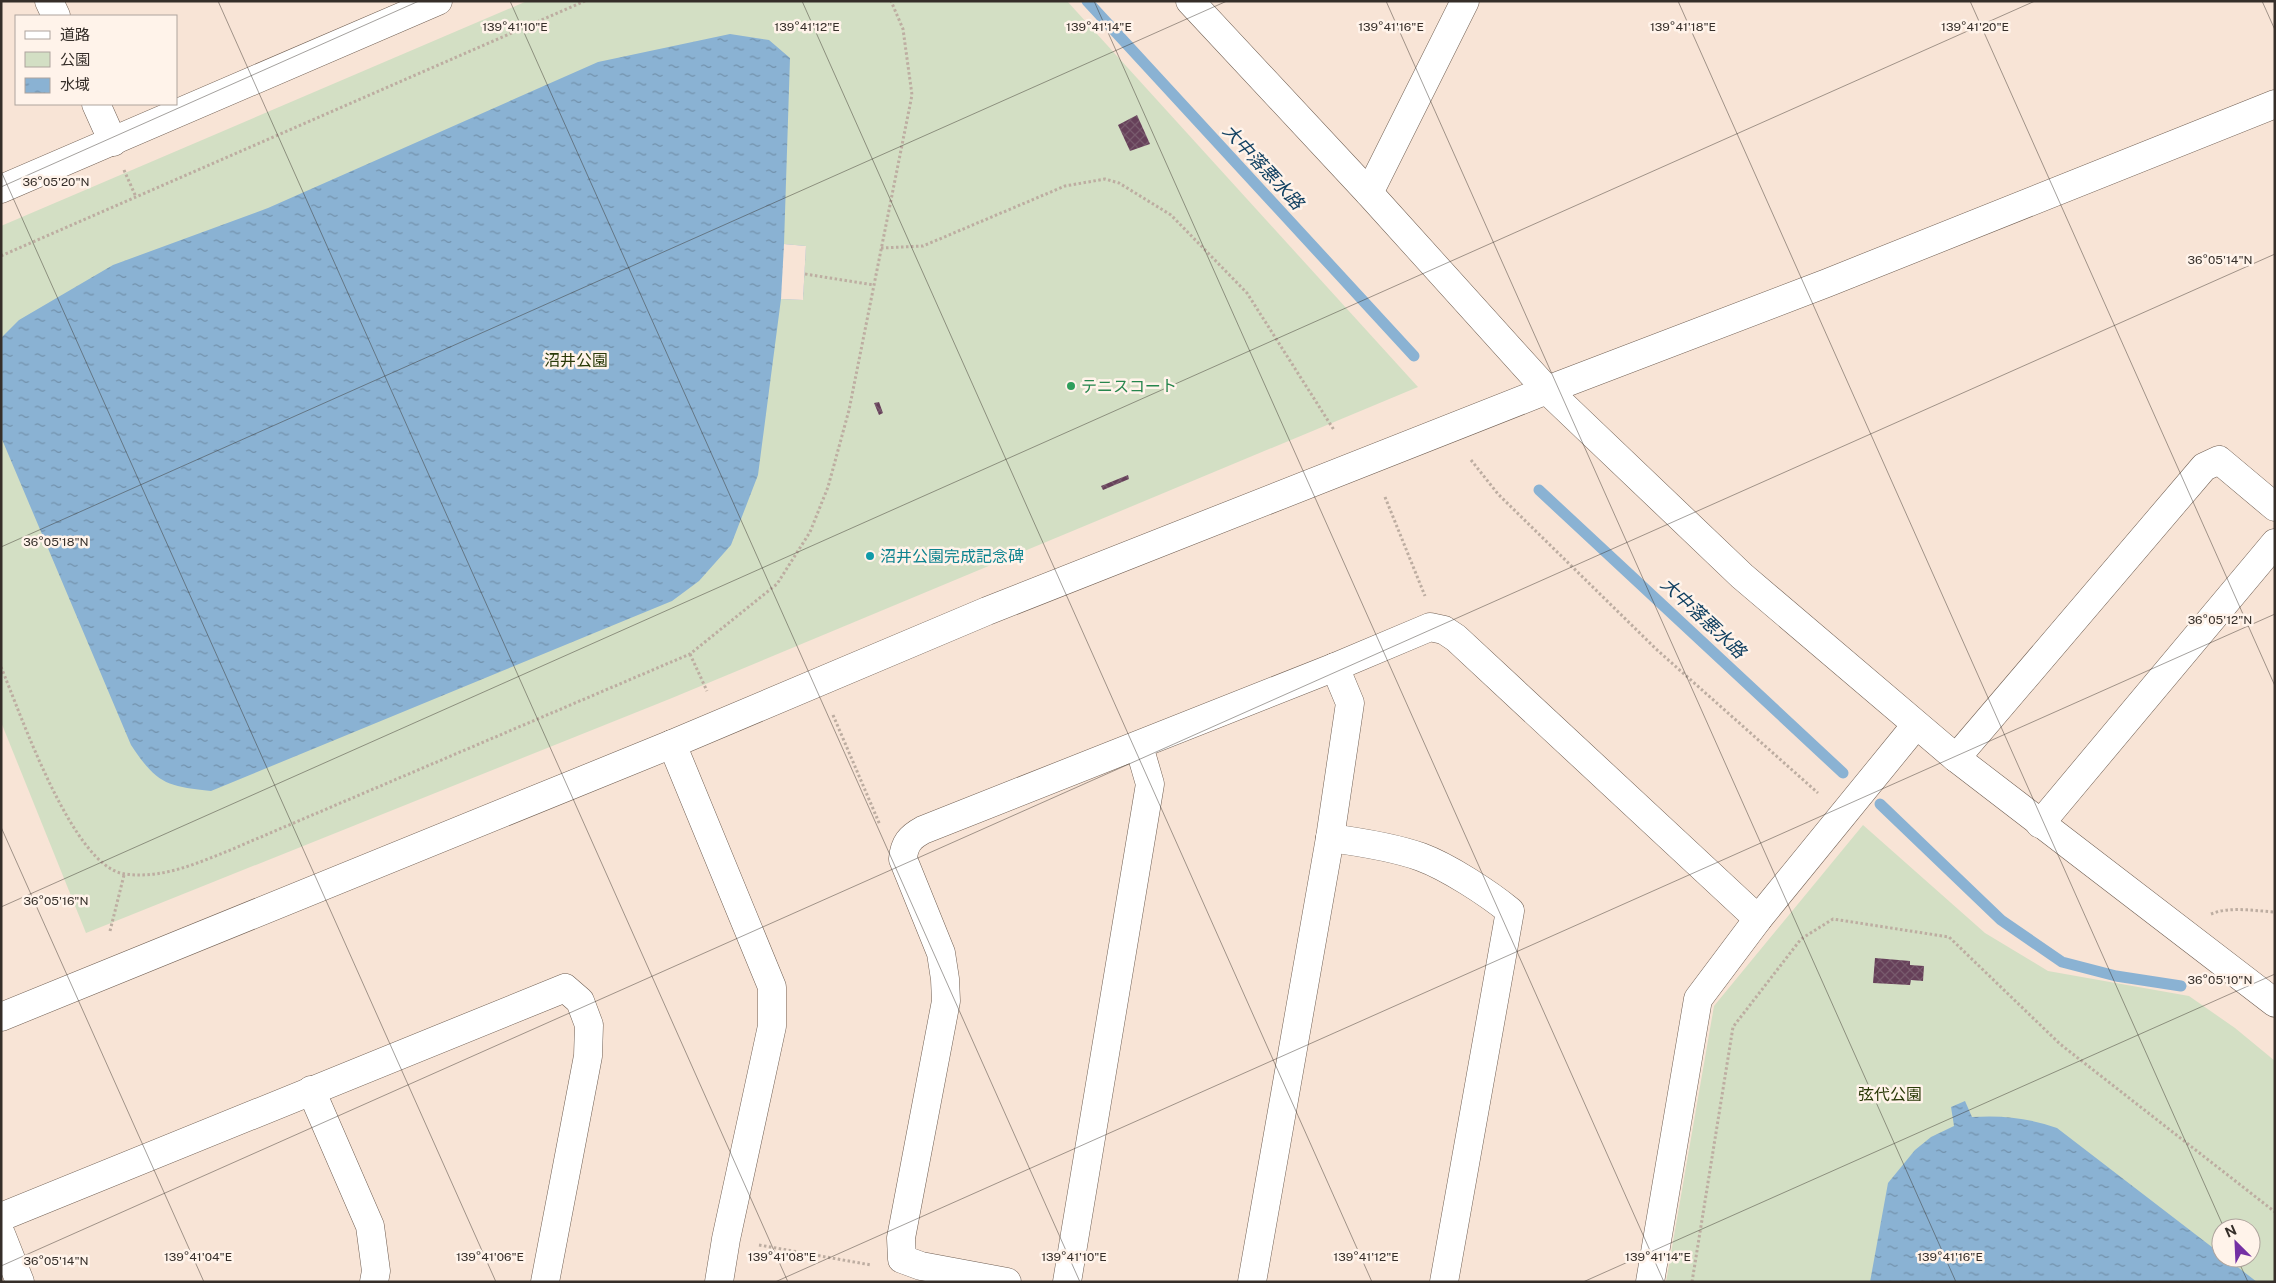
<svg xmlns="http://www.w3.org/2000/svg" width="2276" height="1283" viewBox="0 0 2276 1283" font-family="'Public Sans','Noto Sans JP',sans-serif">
  <defs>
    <pattern id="water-ripples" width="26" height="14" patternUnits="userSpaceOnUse" patternTransform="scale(1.25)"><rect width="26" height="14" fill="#8ab2d3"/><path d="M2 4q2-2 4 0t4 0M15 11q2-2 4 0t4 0" fill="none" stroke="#7291ab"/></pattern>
    <pattern id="building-cross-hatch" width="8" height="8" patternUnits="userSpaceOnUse" patternTransform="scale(1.25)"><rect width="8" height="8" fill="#664059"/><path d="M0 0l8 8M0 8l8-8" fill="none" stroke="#785a6d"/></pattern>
  </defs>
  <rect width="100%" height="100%" fill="#f8e4d6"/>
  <!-- park -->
  <g fill="#d3dfc4" fill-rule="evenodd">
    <polygon points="527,1 1067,1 1418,387 672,698 86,933 1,722 1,226"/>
    <path d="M1863 825 1985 933 2048 971 2189 996 2235 1028 2275 1061V1282H1666L1714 1006ZM2221 1228H2251V1258H2221Z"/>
  </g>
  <!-- water -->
  <g fill="url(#water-ripples)">
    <path d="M730 34 769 40 790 58 784 244 806 246 803 300 781 299 758 475 731 545 699 581 672 601 211 791C166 786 157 784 131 745L1 437V338L19 320 113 265 268 208 598 62Z"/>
    <path d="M1965 1101 1972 1117C2003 1115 2028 1118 2057 1128L2221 1254V1258H2226L2257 1282H1870L1888 1183 1915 1150 1931 1137 1954 1126 1951 1107Z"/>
  </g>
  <!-- pier -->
  <polygon fill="#f8e4d6" points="784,244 806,246 803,300 781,299"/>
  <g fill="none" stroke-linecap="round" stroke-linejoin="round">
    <!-- stream -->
    <g stroke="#8ab2d3" stroke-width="11">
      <polyline points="1087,1 1414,356"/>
      <polyline points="1539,490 1843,773"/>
      <polyline points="1880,804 2001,920 2062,962 2116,976 2181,986"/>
    </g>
  </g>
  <!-- building -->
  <g fill="url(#building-cross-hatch)">
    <polygon points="1137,115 1150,144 1130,151 1118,125"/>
    <polygon points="879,402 883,413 879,415 874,403"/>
    <polygon points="1128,475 1129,479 1103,490 1101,486"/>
    <polygon points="1875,958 1910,961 1910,965 1924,966 1923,981 1911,980 1910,985 1873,983"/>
  </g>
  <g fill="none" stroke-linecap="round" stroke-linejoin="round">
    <!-- street casing -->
    <g stroke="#705f53" stroke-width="29">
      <g id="street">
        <polyline points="49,1 56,16"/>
        <polyline points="96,104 113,142"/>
        <polyline points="1369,193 1465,1"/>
        <polyline points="672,744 772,987 772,1026 726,1239 719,1282"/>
        <polyline points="1956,758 2204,467 2219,460 2275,507"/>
        <polyline points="2040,824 2275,543"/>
        <path d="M1330 838C1360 842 1393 847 1421 857 1448 867 1488 893 1510 911L1444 1282"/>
        <polyline points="311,1090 370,1226 376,1271 374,1282"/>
        <polyline points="1,1217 565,988 580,1001 589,1025 588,1056 545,1282"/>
        <polyline points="1,1234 20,1282"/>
        <path d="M1007 1282 921 1266 902 1259 901 1238 946 1001 945 979 941 953 903 859C904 844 910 837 923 830L1335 667 1430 627 1444 630 1456 638 1758 919"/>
        <polyline points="1067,1282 1150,784 1139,746"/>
        <polyline points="1252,1282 1330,838 1350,703 1335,667"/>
        <polyline points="1650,1282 1698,999 1758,919 1916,725"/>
      </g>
    </g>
    <!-- secondary casing -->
    <g stroke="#705f53" stroke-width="29">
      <g id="secondary">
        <polyline points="1190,1 1369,193 1547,390 1742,576 1956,758 2275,1003"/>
        <polyline points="1,189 438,1"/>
        <polyline points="1,1017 672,744 987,611 1547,390 1827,283 2275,104"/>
      </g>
    </g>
    <!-- path -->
    <g stroke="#bdada1" stroke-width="3" stroke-dasharray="2.5 2.5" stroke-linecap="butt">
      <polyline points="124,170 136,197"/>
      <polyline points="881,248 923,246 1065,186 1105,179 1119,183 1171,215 1247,293 1334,430"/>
      <polyline points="1,256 585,1"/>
      <polyline points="805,274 874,285"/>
      <polyline points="1471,460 1498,494 1656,649 1818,793"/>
      <polyline points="1385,497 1425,596"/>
      <polyline points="690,654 707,691"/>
      <path d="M1 667C20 712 73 868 125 874 162 879 195 864 228 851L690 654 777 584 810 532 828 487 849 410 912 95 903 29 891 1"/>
      <polyline points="833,715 880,825"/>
      <path d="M2211 914C2230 906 2255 911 2275 912"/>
      <polyline points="110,931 124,875"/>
      <polyline points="759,1245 871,1265"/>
      <polyline points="1692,1282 1733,1027 1801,939 1833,919 1949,937 2060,1044 2275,1212"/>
    </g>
    <!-- street -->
    <use href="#street" stroke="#fff" stroke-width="28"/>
    <!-- secondary -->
    <use href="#secondary" stroke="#fff" stroke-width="28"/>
  </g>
  <!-- ticks -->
  <path fill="none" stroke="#352e29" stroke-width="1" stroke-opacity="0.45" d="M218 1 788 1282M510 1 1080 1282M802 1 1372 1282M1094 1 1664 1282M1386 1 1956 1282M1678 1 2224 1228M1970 1 2275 686M2262 1 2275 30M1 171 496 1282M1 187 419 1M1 547 1227 1M1 827 204 1282M1 907 2035 1M2237 1258 2248 1282M1 1266 2275 254M775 1282 2275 614M1583 1282 2275 974"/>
  <!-- markers -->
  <circle fill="#2e9e5b" stroke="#fff3ea" stroke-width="2" cx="1071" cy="386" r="5"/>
  <circle fill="#0f9aa8" stroke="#fff3ea" stroke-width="2" cx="870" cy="556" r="5"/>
  <g text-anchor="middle" stroke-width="5" stroke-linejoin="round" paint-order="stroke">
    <!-- park labels -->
    <g font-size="16" fill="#2a3a08" stroke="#fff3ea">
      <text x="576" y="366">沼井公園</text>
      <text x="1890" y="1100">弦代公園</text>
    </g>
    <!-- leisure labels -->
    <g font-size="16" fill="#27864d" stroke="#fff3ea" text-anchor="start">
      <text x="1081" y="392">テニスコート</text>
    </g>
    <!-- culture labels -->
    <g font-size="16" fill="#0d838f" stroke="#fff3ea" text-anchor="start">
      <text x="880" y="562">沼井公園完成記念碑</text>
    </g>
    <!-- water labels -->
    <g font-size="18" font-style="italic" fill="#114061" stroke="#fff3ea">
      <text transform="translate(1263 167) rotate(47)" y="6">大中落悪水路</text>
      <text transform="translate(1703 618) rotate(43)" y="6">大中落悪水路</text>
    </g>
  </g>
  <g font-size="12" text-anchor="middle" fill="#352e29" stroke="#fff3ea" stroke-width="5" stroke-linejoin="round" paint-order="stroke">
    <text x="515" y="31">139°41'10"E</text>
    <text x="807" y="31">139°41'12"E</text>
    <text x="1099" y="31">139°41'14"E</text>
    <text x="1391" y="31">139°41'16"E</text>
    <text x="1683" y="31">139°41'18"E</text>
    <text x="1975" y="31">139°41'20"E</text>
    <text x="56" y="186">36°05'20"N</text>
    <text x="2220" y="264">36°05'14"N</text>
    <text x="56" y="546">36°05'18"N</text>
    <text x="2220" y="624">36°05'12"N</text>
    <text x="56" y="905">36°05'16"N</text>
    <text x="2220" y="984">36°05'10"N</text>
    <text x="198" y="1261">139°41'04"E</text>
    <text x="490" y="1261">139°41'06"E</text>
    <text x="782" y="1261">139°41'08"E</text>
    <text x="1074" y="1261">139°41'10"E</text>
    <text x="1366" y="1261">139°41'12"E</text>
    <text x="1658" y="1261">139°41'14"E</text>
    <text x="1950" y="1261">139°41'16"E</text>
    <text x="56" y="1265">36°05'14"N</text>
  </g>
  <!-- border -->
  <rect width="2276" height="1283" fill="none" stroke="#352e29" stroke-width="5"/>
  <!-- legend -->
  <rect x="15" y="15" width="162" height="90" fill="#fff3ea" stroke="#aea49d"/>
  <rect x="25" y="31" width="25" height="8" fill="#ffffff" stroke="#aea49d"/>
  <text x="60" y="40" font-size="15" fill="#352e29">道路</text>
  <rect x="25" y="52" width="25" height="15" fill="#d3dfc4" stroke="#aea49d"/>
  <text x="60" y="65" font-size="15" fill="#352e29">公園</text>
  <rect x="25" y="78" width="25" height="15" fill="url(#water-ripples)" stroke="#aea49d"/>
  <text x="60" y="90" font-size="15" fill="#352e29">水域</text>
  <!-- north arrow -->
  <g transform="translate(2236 1243) rotate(336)"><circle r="24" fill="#fff3ea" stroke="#aea49d"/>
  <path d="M0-4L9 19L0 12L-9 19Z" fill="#7430a4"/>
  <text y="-8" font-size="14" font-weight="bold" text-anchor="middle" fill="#352e29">N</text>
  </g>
</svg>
